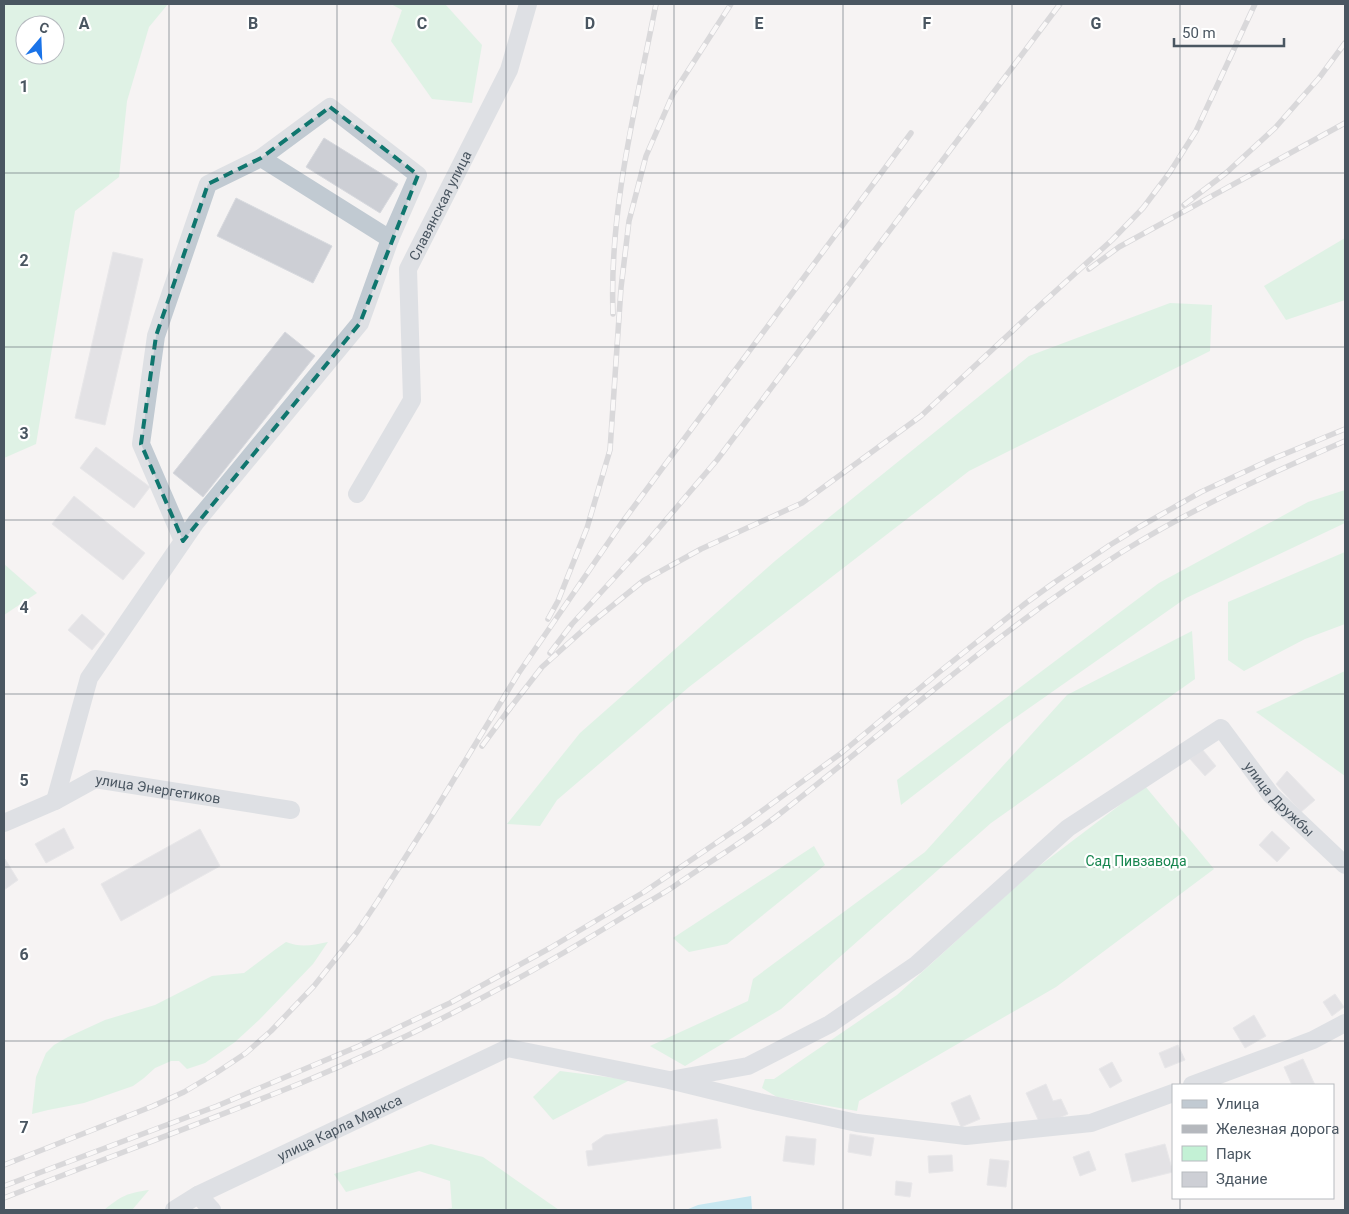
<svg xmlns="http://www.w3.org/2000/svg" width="1349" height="1214" viewBox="0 0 1349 1214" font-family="Roboto,sans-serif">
  <rect width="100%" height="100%" fill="#f5f3f3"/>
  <!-- green -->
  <g fill="#c3f1d5" fill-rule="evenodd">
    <path d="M4 4H168L149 27 127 101 119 177 75 211 36 444 4 458ZM25 25H55V55H25Z"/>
    <polygon points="391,4 445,4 482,45 472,103 432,99 391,41 402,10"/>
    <polygon points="1345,238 1345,300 1286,320 1264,286"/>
    <polygon points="1170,303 1212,305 1210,351 969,471 689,687 557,800 540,826 507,824 580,733 775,561 1029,356"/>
    <polygon points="1345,490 1345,523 1186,598 1002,727 901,805 897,780 1159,583 1308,502"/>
    <polygon points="1345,552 1345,624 1305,639 1244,671 1228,660 1228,602"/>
    <polygon points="4,564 37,593 4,615"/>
    <polygon points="1192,631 1195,679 991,823 781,1009 685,1066 650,1046 748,1001 753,979 925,852 1067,695"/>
    <polygon points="1345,671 1345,776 1256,712"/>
    <polygon points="1145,786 1214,869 1056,987 859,1101 857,1111 777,1097 762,1088 765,1079 774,1079 897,995 1034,870"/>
    <polygon points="814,846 825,865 727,944 689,952 673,938"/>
    <path d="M286 942C301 948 313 945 328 942L313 964 259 1020 235 1042 205 1063 187 1069 179 1061H171L155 1068 144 1078 133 1086 84 1103 48 1110 32 1114 36 1077 46 1053 54 1045 68 1037 105 1020 155 1005 212 976 244 973 276 949Z"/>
    <polygon points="560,1071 630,1080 553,1120 533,1097"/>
    <polygon points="431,1144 483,1157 559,1210 442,1210 452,1208 450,1181 419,1171 346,1192 334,1174"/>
    <path d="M149 1190 132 1210H104C121 1196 127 1193 149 1190Z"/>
  </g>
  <!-- water -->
  <polygon fill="#90daee" points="751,1196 752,1210 686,1210 698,1205"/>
  <!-- building -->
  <g fill="#cdcfd5" stroke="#d7d9de">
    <polygon points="324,138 398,184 380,213 306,167"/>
    <polygon points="236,198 332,246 313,283 217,236"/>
    <polygon points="113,252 143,259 105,425 75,418"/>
    <polygon points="285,332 315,356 203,497 173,473"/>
    <polygon points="96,447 150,487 134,508 80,468"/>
    <polygon points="74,496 145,553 123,580 52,524"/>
    <polygon points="82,614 105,634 92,650 68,630"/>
    <polygon points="1202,749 1216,766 1205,776 1190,759"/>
    <polygon points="1287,771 1315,800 1301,812 1276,784"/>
    <polygon points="64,828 74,848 46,863 35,844"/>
    <polygon points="200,829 220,866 121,921 101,884"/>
    <polygon points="1272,831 1290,848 1277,862 1259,845"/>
    <polygon points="5,859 18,880 4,890 4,860"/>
    <polygon points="1335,994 1344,1007 1332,1016 1323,1002"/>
    <polygon points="1254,1015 1266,1036 1245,1048 1233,1028"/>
    <polygon points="1178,1045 1185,1060 1165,1068 1159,1053"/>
    <polygon points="1303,1059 1315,1085 1292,1085 1284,1067"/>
    <polygon points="1112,1062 1122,1081 1110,1088 1099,1069"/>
    <polygon points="1046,1084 1053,1101 1061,1099 1068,1114 1041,1126 1026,1093"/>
    <polygon points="970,1095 980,1119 961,1127 951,1103"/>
    <polygon points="717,1119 721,1148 588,1166 586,1151 593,1150 592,1144 605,1135"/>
    <polygon points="850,1134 874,1138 871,1156 848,1152"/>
    <polygon points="786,1136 816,1139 814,1165 783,1161"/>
    <polygon points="1165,1144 1173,1172 1132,1182 1125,1154"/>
    <polygon points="1089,1151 1096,1170 1080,1176 1073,1157"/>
    <polygon points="952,1155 953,1171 929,1173 928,1156"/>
    <polygon points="990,1159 1009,1161 1006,1187 987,1185"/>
    <polygon points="896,1181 912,1183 910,1197 895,1195"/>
  </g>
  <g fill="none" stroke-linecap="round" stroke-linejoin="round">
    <!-- minor -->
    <g stroke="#c1cad2" stroke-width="18">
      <polyline points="261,158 330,107 418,175 390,239"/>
      <path id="s1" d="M357 494 412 400 408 269 509 70 528 4"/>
      <polyline points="55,801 89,678 183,541 196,522 360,323 390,239 261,158 208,184 156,336 141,444 183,541"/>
      <path id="s2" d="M4 823 55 801 95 779 291 810"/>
      <path id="s3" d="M675 1079 748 1066 830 1024 916 965 1068 828 1221 728 1271 795 1345 865"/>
      <polyline points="1192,1085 1313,1040 1345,1023"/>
      <polyline points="198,1195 212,1210"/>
      <path id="s4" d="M174 1210 198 1195 508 1048 669 1080 759 1102 857 1123 966 1136 1091 1123 1173 1093"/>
    </g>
    <!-- rail casing -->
    <g stroke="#b5b8bd" stroke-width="5.5">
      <g id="rail">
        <polyline points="1184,205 1226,173 1275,128 1319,78 1345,43"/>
        <polyline points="1089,269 1119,247 1345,123"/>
        <path d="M613 314C609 209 636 106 656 4"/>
        <polyline points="548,619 558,601 587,528 610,450 621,288 629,221 646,156 673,94 731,4"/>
        <polyline points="550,653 572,624 648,541 717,460 1060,4"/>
        <polyline points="507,712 542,667 591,623 643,581 701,549 802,503 921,416 1037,308 1112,240 1143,208 1170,172 1196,131 1255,4"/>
        <polyline points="482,746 510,708"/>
        <polyline points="4,1165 153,1106 184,1092 216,1073 246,1053 271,1031 314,986 357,932 377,902 431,817 518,674 621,524 911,133"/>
        <polyline points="4,1186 217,1106 359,1046 450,1003 550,948 644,892 744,824 840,754 943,669 1026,603 1055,582 1110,545 1141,526 1201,492 1270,460 1345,429"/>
        <path d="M4 1198C103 1159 203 1123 301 1083 412 1037 518 982 620 919 637 908 656 898 673 887 709 862 748 839 782 812 895 724 1001 628 1122 552 1193 508 1269 474 1345 441"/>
      </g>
    </g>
    <!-- rail -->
    <use href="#rail" stroke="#fff" stroke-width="4" stroke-dasharray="11" stroke-linecap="butt"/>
  </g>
  <!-- marked area -->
  <path d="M0 0H1349V1214H0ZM330 107 418 175 360 323 183 541 141 444 156 336 208 184 261 158Z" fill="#f5f3f3" fill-opacity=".55" fill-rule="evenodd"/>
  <path fill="none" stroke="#0f766e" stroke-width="4" stroke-dasharray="10 6" stroke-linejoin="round" d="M330 107 418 175 360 323 183 541 141 444 156 336 208 184 261 158Z"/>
  <!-- grid -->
  <path fill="none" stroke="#4a5661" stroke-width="1" stroke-opacity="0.55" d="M169 4V1210M337 4V1210M506 4V1210M674 4V1210M843 4V1210M1012 4V1210M1180 4V1085M4 173H1345M4 347H1345M4 520H1345M4 694H1345M4 867H1345M4 1041H1345M1180 1198V1210"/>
  <g text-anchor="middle" stroke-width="4.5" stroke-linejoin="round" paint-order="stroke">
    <!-- street labels -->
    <g font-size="14" fill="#4a5661" stroke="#fff">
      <text dy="5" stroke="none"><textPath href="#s1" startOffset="311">Славянская улица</textPath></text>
      <text dy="5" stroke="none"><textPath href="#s2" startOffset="165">улица Энергетиков</textPath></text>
      <text dy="5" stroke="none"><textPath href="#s3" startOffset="750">улица Дружбы</textPath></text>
      <text dy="5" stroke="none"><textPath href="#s4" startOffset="185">улица Карла Маркса</textPath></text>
    </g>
    <!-- park labels -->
    <g font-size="14" fill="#17864f" stroke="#fff">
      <text x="1136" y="866">Сад Пивзавода</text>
    </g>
  </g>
  <g font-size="16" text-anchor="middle" font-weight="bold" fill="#4a5661" stroke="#fff" stroke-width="4.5" stroke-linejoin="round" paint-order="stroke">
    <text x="84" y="29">A</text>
    <text x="253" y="29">B</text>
    <text x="422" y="29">C</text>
    <text x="590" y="29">D</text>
    <text x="759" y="29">E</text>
    <text x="927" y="29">F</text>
    <text x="1096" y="29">G</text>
    <text x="24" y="92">1</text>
    <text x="24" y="266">2</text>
    <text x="24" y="439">3</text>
    <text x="24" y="613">4</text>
    <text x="24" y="786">5</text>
    <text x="24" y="960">6</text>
    <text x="24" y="1133">7</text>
  </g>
  <!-- border -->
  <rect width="1349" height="1214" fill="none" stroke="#4a5661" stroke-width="10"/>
  <!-- legend -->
  <rect x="1172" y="1084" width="162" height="115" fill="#ffffff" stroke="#b7bbc0"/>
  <rect x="1182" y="1100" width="25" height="8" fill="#c1cad2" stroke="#b7bbc0"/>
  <text x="1216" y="1109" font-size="15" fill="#4a5661">Улица</text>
  <rect x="1182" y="1125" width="25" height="8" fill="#b5b8bd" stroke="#b7bbc0"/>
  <text x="1216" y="1134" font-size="15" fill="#4a5661">Железная дорога</text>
  <rect x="1182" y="1146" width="25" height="15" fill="#c3f1d5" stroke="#b7bbc0"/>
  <text x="1216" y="1159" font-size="15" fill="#4a5661">Парк</text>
  <rect x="1182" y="1172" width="25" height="15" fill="#cdcfd5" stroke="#b7bbc0"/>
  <text x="1216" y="1184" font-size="15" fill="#4a5661">Здание</text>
  <!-- north arrow -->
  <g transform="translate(40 40) rotate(19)"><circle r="24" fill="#ffffff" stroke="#b7bbc0"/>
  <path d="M0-4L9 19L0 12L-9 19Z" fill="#1a73e8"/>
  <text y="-8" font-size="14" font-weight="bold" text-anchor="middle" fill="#4a5661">С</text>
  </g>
  <!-- scale -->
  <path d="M1174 38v8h110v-8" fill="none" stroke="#4a5661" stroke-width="2.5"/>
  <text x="1182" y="38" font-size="15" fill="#4a5661" stroke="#ffffff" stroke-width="4" paint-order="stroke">50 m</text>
</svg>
